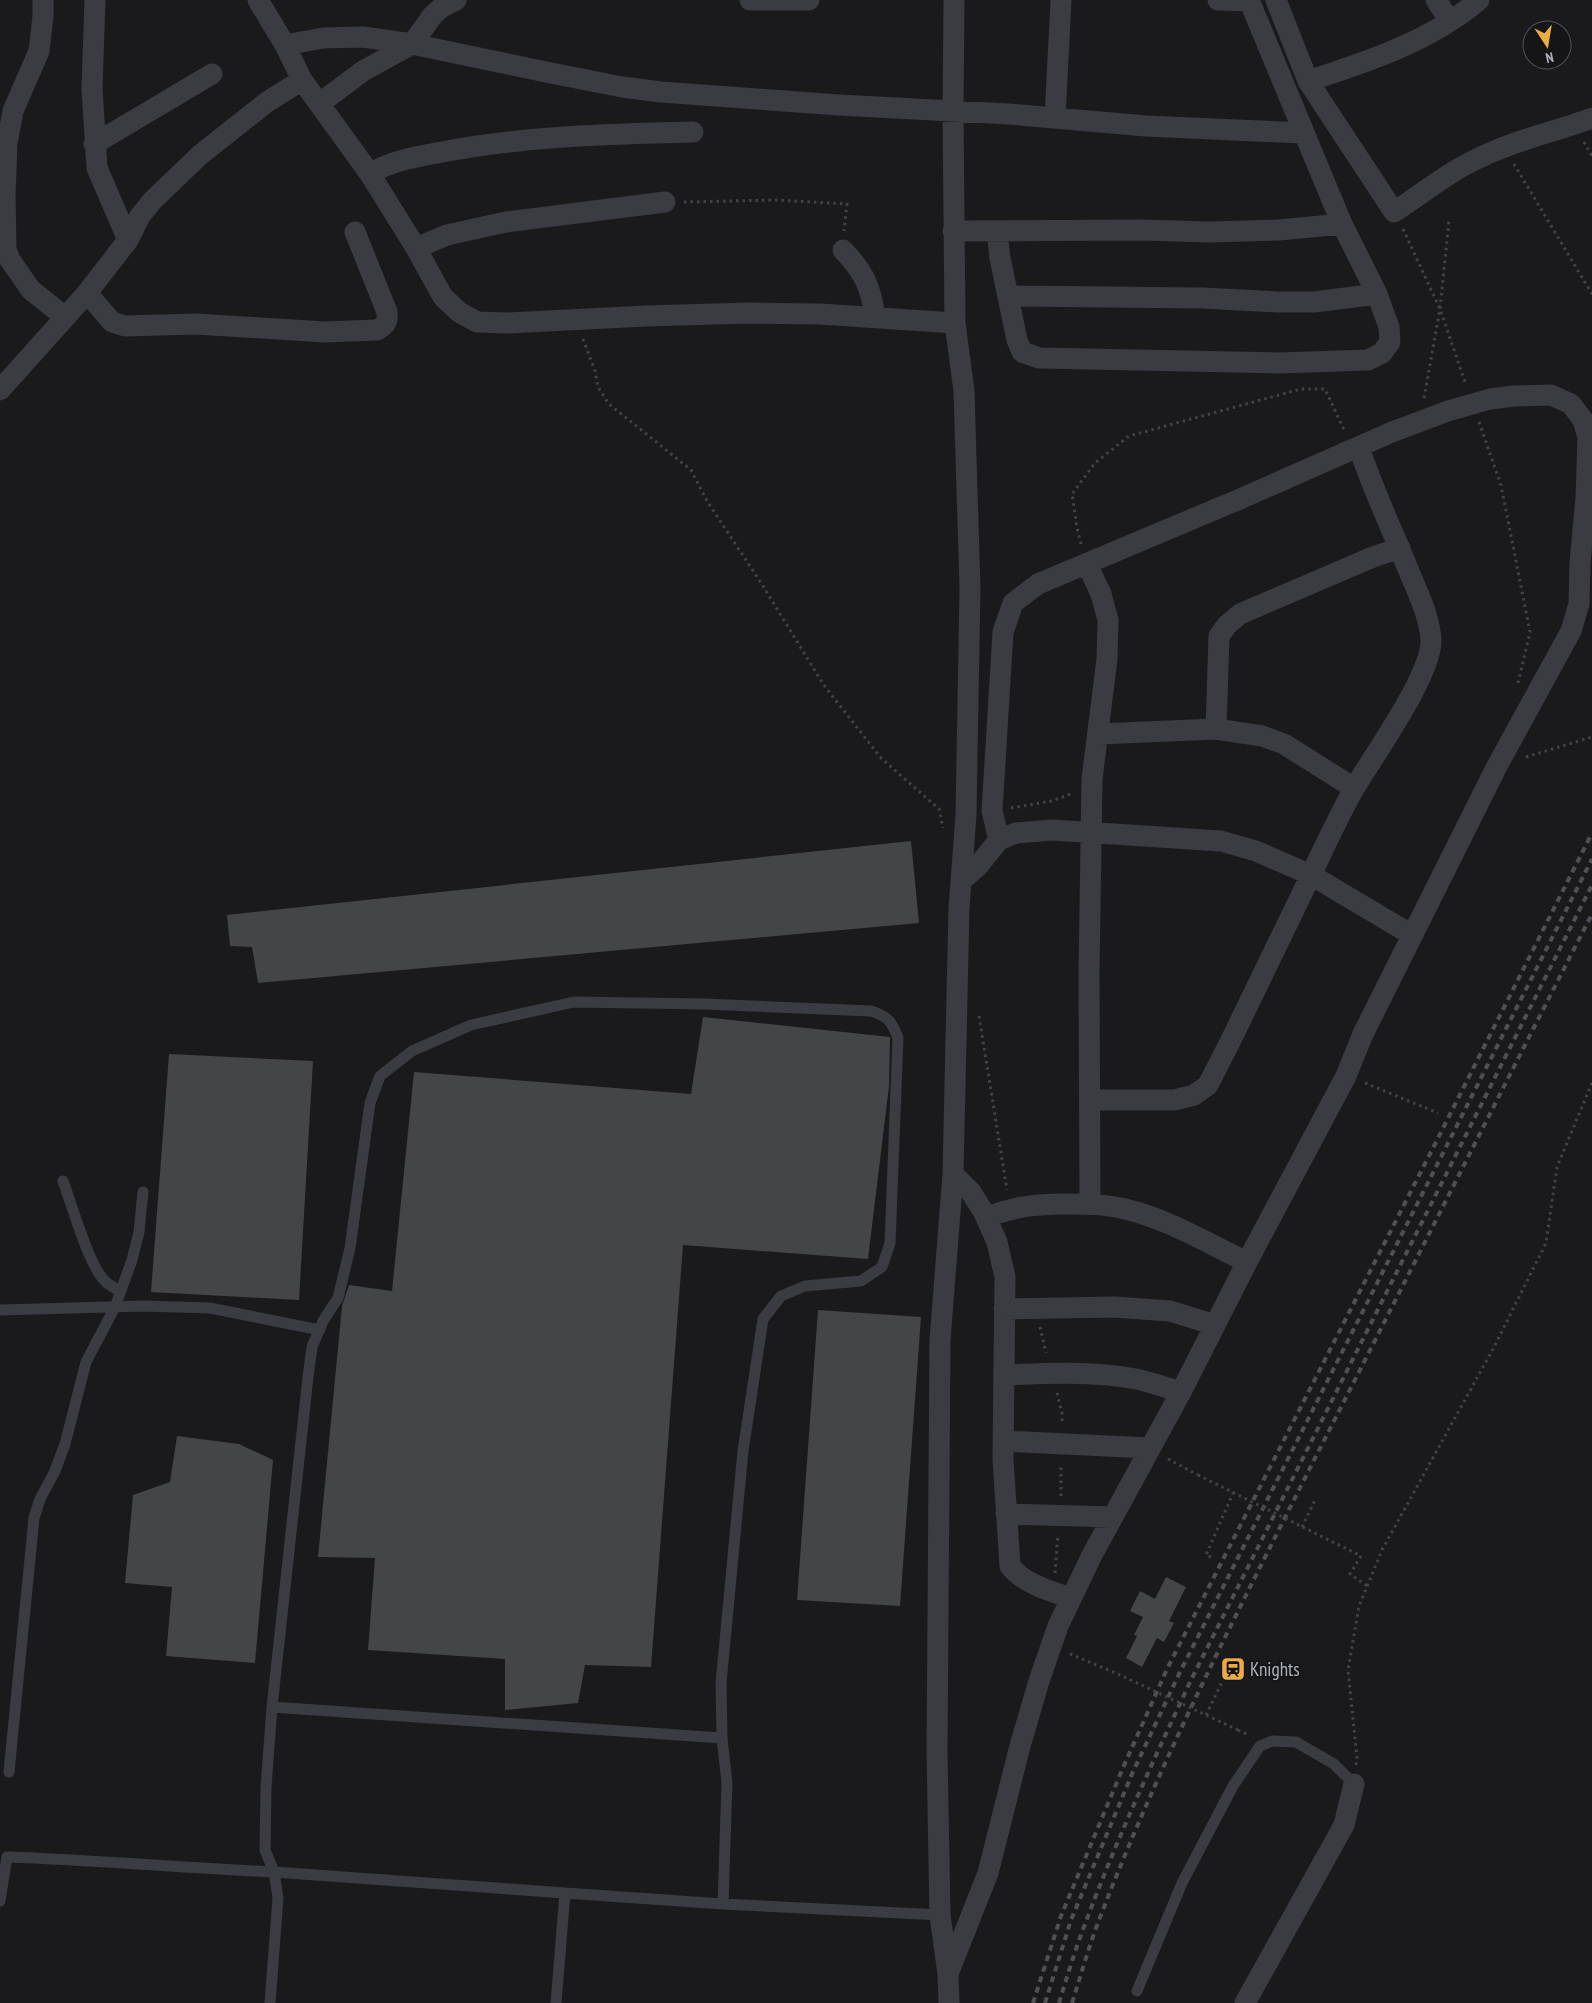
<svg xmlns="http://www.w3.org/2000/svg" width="1592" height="2003" font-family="'PT Sans Narrow',sans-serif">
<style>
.building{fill:#444549}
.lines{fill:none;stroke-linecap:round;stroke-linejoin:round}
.path{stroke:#414348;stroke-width:3;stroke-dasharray:2.5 4;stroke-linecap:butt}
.lane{stroke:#3b3c41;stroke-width:11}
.street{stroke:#3b3c41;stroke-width:21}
.rail{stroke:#4e5056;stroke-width:4;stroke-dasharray:6 5;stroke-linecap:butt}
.path-bridge{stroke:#414348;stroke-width:3;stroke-dasharray:2.5 4;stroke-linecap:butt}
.labels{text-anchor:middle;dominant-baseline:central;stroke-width:4;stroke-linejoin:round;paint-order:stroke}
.poi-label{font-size:19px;fill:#adb2bb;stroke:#151517;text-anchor:start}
</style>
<rect width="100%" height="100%" fill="#1a1a1c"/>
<path class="building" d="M911,841l8,82 -661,60 -6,-36 -22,-1 -3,-31z
M703,1017l187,20 -1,49 -21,173 -185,-14 -32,422 -66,-2 -7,38 -73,7v-51l-137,-9 7,-92 -57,-1 24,-251 7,-21 43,6 22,-219 277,22z
M169,1054l144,7 -14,239 -148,-8z
M818,1310l103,7 -21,289 -103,-6z
M177,1436l62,8 34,16 -18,203 -89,-7 6,-69 -47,-4 8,-88 37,-13z
M1166,1577l20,10 -17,34 5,2 -10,19 -7,-4 -15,29 -16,-9 11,-22 -3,-1 9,-18 -13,-6 10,-20 15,8z"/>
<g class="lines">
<path class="path" d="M1584,142l8,14
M1514,164l78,130
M684,202l92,-2 71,4 -3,27
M1403,229l37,80 26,76
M583,339l12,32 3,16 11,17 82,66 16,31 56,85 60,98 58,74 58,51 4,19
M1424,398l16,-89 9,-88
M1479,422l22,63 29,147 -12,51
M1081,544l-4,-16 -5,-34 23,-31 34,-27 172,-47h24l20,43
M1526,757l66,-20
M1011,808l41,-7 21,-8
M979,1016l28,174
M1365,1083l73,30
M1040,1327l6,26
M1057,1393l5,20v10
M1168,1459l30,16
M1061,1496v-32
M1302,1527l13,-27
M1361,1556l-11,18 17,12
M1211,1557l-5,-2 28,-64
M1055,1573l3,-39
M1070,1654l48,20
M1206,1715l17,-35
M1238,1730l11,5
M1356,1765l1,-7 -9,-88 11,-64 23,-56 111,-201 53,-106 11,-76 35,-84"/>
<path class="lane" d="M63,1181c9,24 25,82 41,99 4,5 11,8 16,11
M0,1310l143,-4 67,2 110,22
M272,1707l450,31
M9,1772l25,-254 6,-19 15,-28 10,-27 21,-82 29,-55 17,-47 7,-28 4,-40
M0,1901l7,-44c89,3 177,11 267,15l-9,-22 1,-63 6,-80 36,-330 4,-30 11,-26 15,-23 12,-50 20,-145 10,-27 32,-25 59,-26 103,-23 130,2 167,7c17,5 21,11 27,27l-8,205 -8,24 -21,14 -56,5 -24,10 -18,23 -20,132 -22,232 1,55 5,45 -4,121 -158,-11
M723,1904l217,11
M1137,1991l45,-108 51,-97 27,-40 12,-5 24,1 38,22 20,20
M270,2003l8,-105 -4,-26 291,21 -9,110"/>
<path class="street" d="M43,0v16l-4,35 -26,60 -6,32 -2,52 1,54 4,11 21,30 34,27
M95,0l-3,88 5,80 31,72
M258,0l27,45 17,35 68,94 46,74 27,49 16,15 18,10 29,1 140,-7 102,-3 72,1 135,9
M750,0h59
M1218,0l32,1
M1276,0l32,81 86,131c28,-18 54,-40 85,-54 36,-18 75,-26 113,-40
M1436,0l14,21
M285,45l38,-7 40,-1 49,7 134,28 76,15 39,5 178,13 170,9 137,12 157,7
M1308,81c59,-19 123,-40 171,-81
M319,104l44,-33 49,-27 21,-29 9,-8 14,-7
M1055,118l6,-118
M94,144l118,-70
M370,174c20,-13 49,-18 72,-22 84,-16 167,-18 251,-20
M953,231l188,-1 69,2 69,-2 63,-6
M997,232l3,26 17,82 5,12 17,6 240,5 89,-3 14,-7 8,-11 -1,-15 -12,-33 -35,-70 -93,-224
M416,248l31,-13 59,-13 159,-20
M843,250c21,22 28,37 32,67
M87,293l25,29 13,4 71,-2 129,8 52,-2c9,-5 11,-8 10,-18l-32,-80
M1009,296l193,2 77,4h35l63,-8
M0,390l87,-97 41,-53 12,-24 12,-15 48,-46 67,-53 35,-22
M1359,447c14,44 34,84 51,127 9,21 19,42 21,65 2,34 -57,116 -76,148 -16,28 -30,59 -44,88l101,60
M1087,564l14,30 7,26 -1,39 -15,120 -3,194 1,231
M1098,734l118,-5
M1354,788l-70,-44 -22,-8 -46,-7 3,-93 8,-11 13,-11 133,-57 27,-9
M961,881l16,-14 22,-27 17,-7 36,-3 169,11 35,10 55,24 -81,167 -22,43 -14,10 -19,5h-85
M953,1174l18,18 13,21 13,29 8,35 -2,182 7,107c14,18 40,25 61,32
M986,1217c27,-10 50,-13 78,-13 21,0 41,0 61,5 43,10 82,34 122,53
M1004,1309l110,-2 56,4 45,14
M1004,1375c44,-2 88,-4 132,4 15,3 30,9 45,13
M1003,1441l146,7
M1006,1514l107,3
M948,1974l40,-101 32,-127 19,-65 19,-55 34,-71 89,-163 66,-130 99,-186 17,-42 134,-268 74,-135 8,-27 1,-41 6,-65 2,-61 -5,-17 -12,-16 -20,-9 -37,1 -24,3 -42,12 -56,21 -152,67 -202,85 -25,19 -10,29 -11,179 7,29
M949,2003l-1,-29 -8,-59 -3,-164 3,-411 13,-166 6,-266 7,-93 4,-227 -6,-197 -9,-68 -2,-211 1,-112
M1245,2003l99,-178 10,-41"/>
<path class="rail" d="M1033,2003l28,-87 61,-146 45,-101 266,-521 159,-315
M1045,2003l26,-83 61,-146 47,-100 413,-815
M1059,2003c8,-26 16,-53 26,-79 31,-83 68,-163 106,-244l401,-795
M1072,2003c8,-25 15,-50 24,-75 60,-159 139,-311 215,-462 94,-184 187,-369 281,-552"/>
<path class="path-bridge" d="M1198,1475l163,81
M1118,1674l120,56"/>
</g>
<defs>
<symbol id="station-square" viewBox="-11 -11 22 22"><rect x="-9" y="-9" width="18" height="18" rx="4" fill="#ebad43" stroke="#151517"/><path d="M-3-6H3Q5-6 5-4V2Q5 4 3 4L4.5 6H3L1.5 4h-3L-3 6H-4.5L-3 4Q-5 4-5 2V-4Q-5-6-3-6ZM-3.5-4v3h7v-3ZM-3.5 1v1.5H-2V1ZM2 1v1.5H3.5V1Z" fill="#111"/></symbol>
</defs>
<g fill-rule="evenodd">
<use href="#station-square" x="1219" y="1655" width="28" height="28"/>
</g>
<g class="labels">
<g class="poi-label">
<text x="1250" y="1669">Knights</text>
</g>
</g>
<g transform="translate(1547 45) rotate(168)"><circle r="24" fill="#151517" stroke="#525459"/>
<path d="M0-4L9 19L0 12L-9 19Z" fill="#ebad43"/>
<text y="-8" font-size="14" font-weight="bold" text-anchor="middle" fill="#adb2bb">N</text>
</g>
</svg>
